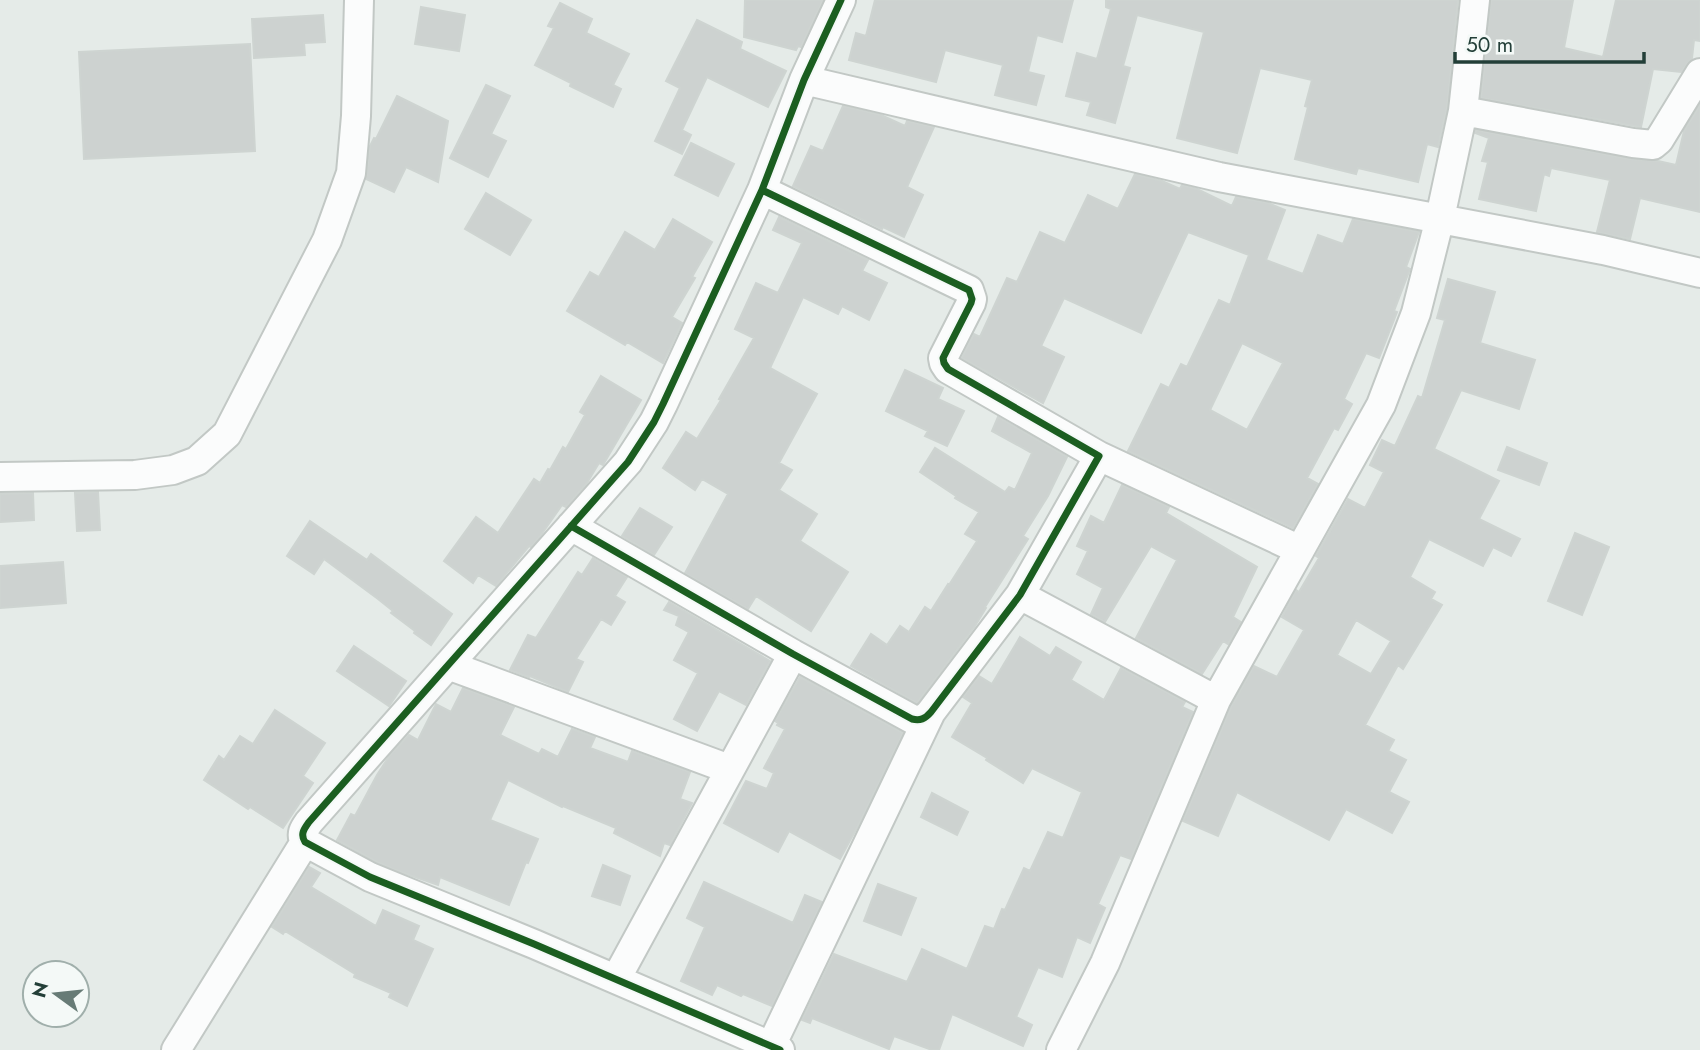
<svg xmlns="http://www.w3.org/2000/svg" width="1700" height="1050" font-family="Jost,sans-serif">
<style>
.building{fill:#cdd2d0;stroke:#ced4d1;stroke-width:2;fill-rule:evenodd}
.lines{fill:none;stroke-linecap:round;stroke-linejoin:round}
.minor-casing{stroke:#c2c8c5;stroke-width:32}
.minor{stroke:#fbfcfc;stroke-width:28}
.cycleway-casing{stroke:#f4f9f7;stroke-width:11}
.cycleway{stroke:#1b5e20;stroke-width:7}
</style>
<rect width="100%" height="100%" fill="#e5ebe8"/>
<path class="building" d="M745,0h78l-22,47 -3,-1 -2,4 -52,-13z
M875,0h198l-11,42 -25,-7 -9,37 16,4 -8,29 -41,-10 8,-30 -58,-15 -9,32 -87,-22 7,-27 10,3z
M1106,0h352l-11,108 -9,39 -11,-3 -9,38 -60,-14 -2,6 -61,-15 13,-52 -3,-1 7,-26 -52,-12 -23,85 -60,-15 27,-106 -67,-17 -14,51 7,2 -15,55 -28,-8 4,-13 -25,-6 11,-43 20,6 14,-50 -5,-2z
M1491,0h82l-9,48 39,9 13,-57h84v41l-6,-1 -2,18 -11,14 -28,-3 -12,58 -160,-29z
M560,3l32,16 -6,14 43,21 -16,31 8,4 -8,18 -43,-21 1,-3 -36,-18 19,-37 -6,-2z
M421,7l44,8 -6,36 -44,-7z
M323,15l2,27 -21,1 1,12 -51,3 -2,-39z
M697,20l45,22 -2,7 46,22 -18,36 -61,-30 -25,53 9,5 -9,19 -27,-13 25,-53 -14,-7z
M250,44l5,107 -171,8 -5,-107z
M486,85l24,11 -19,38 15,7 -18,36 -38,-19z
M397,96l51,25 -10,61 -32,-15 -12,25 -28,-13 4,-33 4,-8 2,1z
M1700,105v107l-60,-14 -10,41 -33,-7 13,-52 -59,-12 -2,8 -5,-2 -8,37 -57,-12 9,-37 -6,-1 7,-23 -14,-5 1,-3 154,29 28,2 18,4 8,-34z
M843,106l38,9 24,11 2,-5 27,6 -27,60 16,8 -19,42 -21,-10 -1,2 -89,-43 18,-40 12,5z
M691,143l43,21 -16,32 -43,-21z
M1135,174l27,7 18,8 2,-4 15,4 35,17 4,-9 32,6 17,7 -19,50 37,14 15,-39 25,9 10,-25 66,13 -13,35 4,2 -16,42 3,1 -18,46 -13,-5 -22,46 8,5 -14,26 -4,-2 -27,50 11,6 -25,44 -165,-77 33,-67 8,4 12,-24 6,3 32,-67 11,5 19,-50 -61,-23 -47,101 -77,-35 -23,48 23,11 -21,46 -81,-45 12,-24 6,3 27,-59 10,4 23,-50 25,11 23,-48 30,14zM1242,343l41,20 -36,67 -37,-20z
M486,193l45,27 -21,35 -45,-26z
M779,217l89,43 -6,11 25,12 -18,37 -27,-14 -4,8 -35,-17 -33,71 47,26 -38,69 13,7 -13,20 38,24 -17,27 48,31 -37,59 -55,-35 -8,13 -63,-36 43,-79 -26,-15 -7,11 -32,-22 23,-36 11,7 24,-39 -2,-1 35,-61 -19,-9 21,-46 22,10 24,-50 -29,-13z
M673,219l39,23 -20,35 3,1 -23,39 10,6 -19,40 -36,-21 -2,3 -58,-34 23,-39 9,5 26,-45 30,18z
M1448,279l47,13 -15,51 55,17 -16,49 -58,-19 -27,59 65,32 -20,38 41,20 -9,17 -18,-9 -10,19 -54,-27 -19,38 25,15 -4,7 11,6 -39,64 -5,-4 -33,60 29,15 -6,11 18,9 -17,32 20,10 -17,31 -46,-24 -17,31 -92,-48 -19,44 -35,-15 48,-114 23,-41 23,11 27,-47 -22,-13 14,-27 3,2 20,-34 -3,-2 32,-57 17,9 19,-36 -14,-7 12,-25 13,6 23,-50 4,2 23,-78 -8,-2zM1356,620l35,21 -20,33 -34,-19z
M905,370l38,18 -5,11 26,12 -17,35 -22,-10 3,-5 -42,-20z
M601,376l40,24 -38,65 -4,-2 -12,20 -21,24 -4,-2 -21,30 -10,12 -2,-1 -33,40 -18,-11 -5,8 -29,-22 32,-44 22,16 36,-54 6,4 8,-14 2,1 13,-23 3,2 19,-34 -5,-3z
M998,417l69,40 -19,39 -25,40 5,3 -43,68 1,1 -11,18 -58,77 -66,-37 20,-32 16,11 13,-19 9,6 16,-25 6,4 17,-27 1,1 28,-44 -12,-7 14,-22 -24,-14 1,-2 -36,-24 15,-24 70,44 4,-5 6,3 17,-37 -40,-22z
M1507,447l40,16 -8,22 -41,-15z
M1122,485l47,22 -3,6 91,54 -24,50 8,5 -13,22 -5,-3 -21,33 -66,-36 41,-78 -26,-14 -46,76 -14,-8 12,-26 -26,-14 11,-23 -11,-5 14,-30 13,7z
M98,492l2,38 -23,1 -2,-38z
M33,493l1,27 -34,2v-28z
M640,508l32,19 -18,28 -32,-19z
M310,521l57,39 4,-6 81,60 -21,31 -17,-12 1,-2 -24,-18 2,-2 -15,-12 -54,-40 -10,15 -27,-18z
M1575,533l34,14 -27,68 -34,-14z
M593,558l34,19 -12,19 10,6 -14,23 -10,-6 -25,40 7,3 -15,30 -38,-16 -1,1 -19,-7 18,-35 8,3 42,-66 4,3z
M63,562l3,41 -66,5v-42z
M669,602l101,59 -24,44 -27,-14 -22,40 -23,-12 24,-46 -24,-13 15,-28 -13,-7 3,-9 -15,-6z
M1020,637l30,19 6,-9 25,15 -10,18 33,20 17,-32 64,34 -3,5 11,5 -62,147 -11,-4 -22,49 7,4 -15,35 -13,-6 -15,40 -24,-10 -22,50 16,8 -9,21 -71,-32 -13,36h-7l-38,-14 -5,13 -77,-31 -2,5 -8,-3 32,-66 73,28 15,-33 45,20 18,-43 9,3 8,-20 3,1 19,-42 6,3 18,-39 15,6 19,-46 -50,-24 -9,15 -37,-23 1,-2 -35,-21 20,-34 -9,-6 16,-21 13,8z
M354,646l52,35 -17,25 -52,-35z
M800,677l103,56 -44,91 -19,35 -51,-28 -11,21 -54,-29 22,-42 21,8 7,-16 -10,-5 21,-39 -8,-4 1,-2 -3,-2z
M463,688l51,19 -14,28 39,19 3,-5 16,8 14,-28 23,8 -5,11 38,14 4,-11 58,21 -10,27 12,4 -22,42 -6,-2 -4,13 -46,-23 2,-5 -53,-22 -1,1 -54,-27 -18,40 48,19 -10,24 -2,-1 -17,43 -69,-28 -2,8 -40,-14 -21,-9 -40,-22 14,-26 4,2 22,-41 13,-20 19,-20 9,5 18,-36 15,8z
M275,710l50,33 -22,33 10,7 -30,45 -33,-21 -2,2 -44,-29 15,-24 5,4 16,-24 13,8z
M932,793l36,19 -11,23 -36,-18z
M603,865l27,11 -10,29 -28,-9z
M309,867l11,6 -9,14 65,39 7,-16 36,16 -6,14 20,9 -26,57 -18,-9 2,-4 -37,-16 1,-3 -70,-43 -2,3 -11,-7z
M704,882l89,41 12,-28 17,7 -50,104 -29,-12 -2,2 -24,-11 -5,10 -31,-14 24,-54 -18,-9z
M878,884l38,14 -15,37 -37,-14z"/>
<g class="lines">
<defs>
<path id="minor" d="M804,80l415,97 384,73 97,23
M1463,111l170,32 20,2 6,-5 41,-67
M1099,456l201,94
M0,477l135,-2 38,-5 24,-9 30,-27 100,-194 24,-67 5,-57 3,-116
M571,526l222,128 119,65c8,2 13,0 19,-7l89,-117 79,-139 -151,-87 -4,-6 -1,-5 28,-55 1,-4 -3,-9 -207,-100
M1020,595l196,105
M448,665l281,104
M616,979l177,-325
M771,1046l160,-334
M176,1050l129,-208
M780,1050l-246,-106 -164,-67 -65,-35c-5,-8 -1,-13 4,-20l319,-360 26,-40 9,-18 99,-214 42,-110 37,-80
M1061,1050l44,-87 111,-263 165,-295 35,-92 24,-95 23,-107 12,-111"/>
</defs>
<use href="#minor" class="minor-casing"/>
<use href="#minor" class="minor"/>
<defs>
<path id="cycleway" d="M571,526l222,128 119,65c8,2 13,0 19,-7l89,-117 79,-139 -151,-87 -4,-6 -1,-5 28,-55 1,-4 -3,-9 -207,-100
M780,1050l-246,-106 -164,-67 -65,-35c-5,-8 -1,-13 4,-20l319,-360 26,-40 9,-18 99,-214 42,-110 37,-80"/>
</defs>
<use href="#cycleway" class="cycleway-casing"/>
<use href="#cycleway" class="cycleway"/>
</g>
<g transform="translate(56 994) rotate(285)"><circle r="33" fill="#f4f9f7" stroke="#a0afab" stroke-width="2"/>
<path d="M0-5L12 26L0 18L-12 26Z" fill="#677b76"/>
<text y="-10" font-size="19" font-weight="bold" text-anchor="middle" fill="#233f38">N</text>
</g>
<path d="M1455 52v10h189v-10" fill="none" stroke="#233f38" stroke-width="3.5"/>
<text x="1466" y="52" font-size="21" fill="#233f38" stroke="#f4f9f7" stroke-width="5" paint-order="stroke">50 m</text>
</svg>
